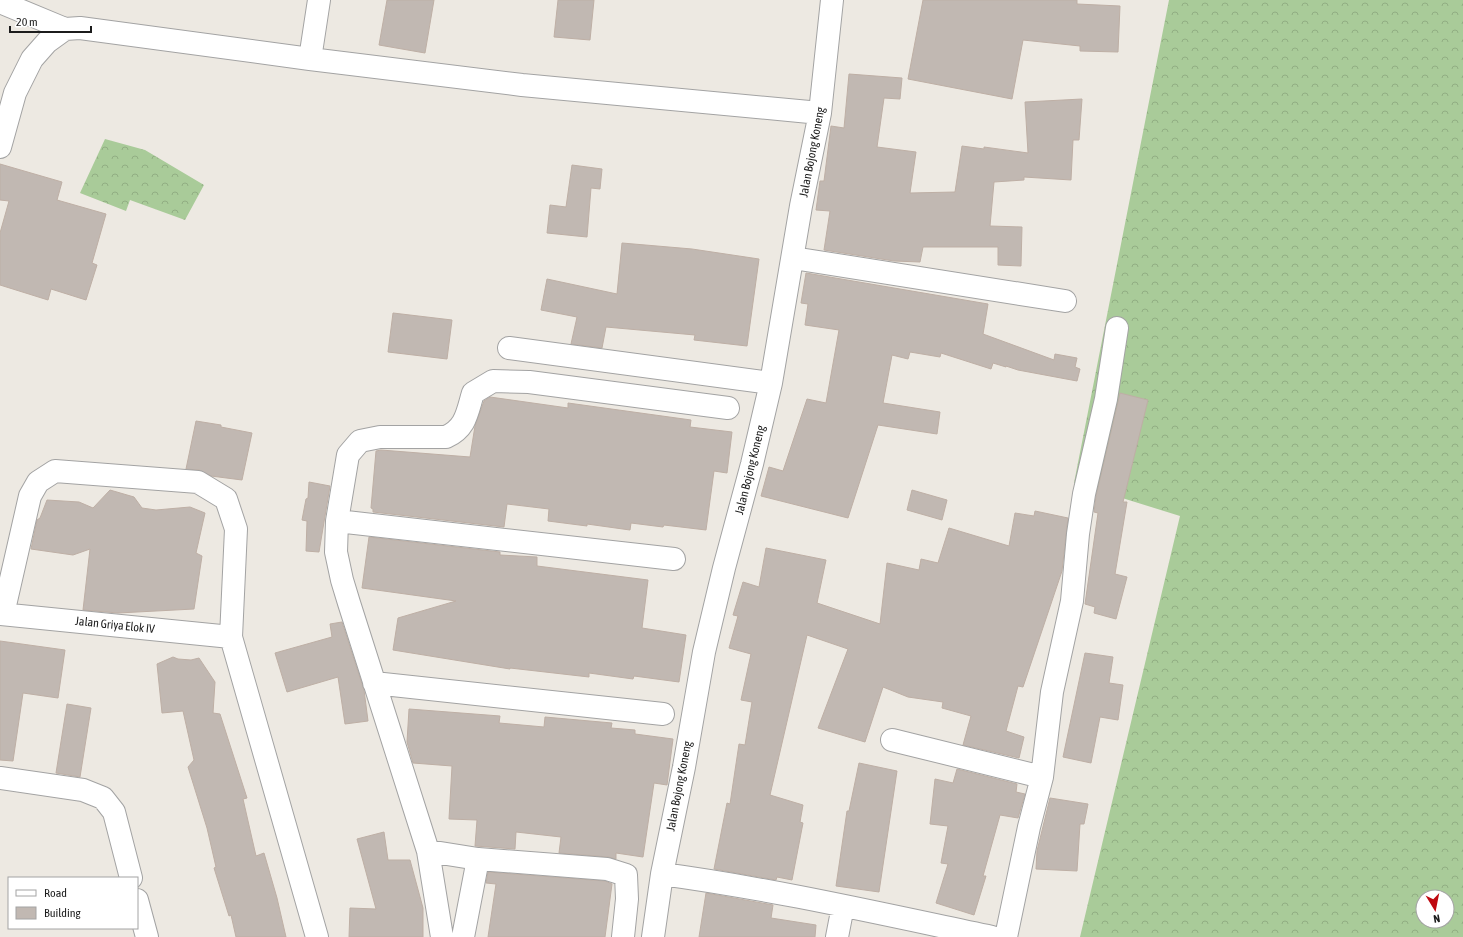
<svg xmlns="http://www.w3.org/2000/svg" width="1463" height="937" font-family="'Asap Condensed',sans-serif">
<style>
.forest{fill:url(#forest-crowns);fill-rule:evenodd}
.building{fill:#c1b8b2;stroke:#beafa5}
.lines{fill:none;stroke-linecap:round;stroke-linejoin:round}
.minor-casing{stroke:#a3a3a3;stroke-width:24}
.minor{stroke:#fff;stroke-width:22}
.labels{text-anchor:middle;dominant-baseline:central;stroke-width:4;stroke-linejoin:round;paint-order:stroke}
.street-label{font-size:12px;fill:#1c1c1c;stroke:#fff}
</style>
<defs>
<pattern id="forest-crowns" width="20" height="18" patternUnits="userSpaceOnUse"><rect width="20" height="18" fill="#a9cb99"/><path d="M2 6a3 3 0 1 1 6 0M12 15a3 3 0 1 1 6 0" fill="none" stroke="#91ae83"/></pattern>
</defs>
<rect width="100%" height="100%" fill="#ede9e2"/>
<path class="forest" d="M1169,0h294v937h-383l100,-421 -106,-33zM1423,897h24v24h-24z
M105,139l40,11 59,35 -19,35 -55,-20 -4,11 -46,-18z"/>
<path class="building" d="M387,0h47l-9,53 -46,-8z
M558,0h36l-4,40 -36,-3z
M923,0h154v4l43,2 -2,46 -38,-1v-5l-57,-6 -11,59 -104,-20z
M849,74l53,4 -2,21 -16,-1 -7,49 39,5 -6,41 45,-1 7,-46 22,3v-2l44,6 -3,-51 57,-3 -3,41h-6l-2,40 -47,-3v3l-30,2 -4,44 32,1 -1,39 -23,-1v-18h-75l-3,15 -26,-1 -70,-11 6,-39 -14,-1 4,-29h4l7,-55 13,2z
M0,164l62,18 -5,18 49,14 -14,49 5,2 -11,35 -35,-11 -3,11 -48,-15v-52l9,-32 -9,-1z
M572,165l30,4 -2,20 -9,-1 -4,49 -40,-4 3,-28 16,2z
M622,243l70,6 67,10 -12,87 -53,-6 1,-5 -89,-8 -4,21 -31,-4 6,-27 -36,-7 6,-31 70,15z
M806,273l182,31 -5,30 71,26 1,-6 22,4 -2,9 5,2 -3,12 -59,-11 -12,-4v1l-13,-4 -2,6 -50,-16 -1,4 -30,-5 -2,7 -16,-4 -9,48 57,9 -3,22 -59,-9 -30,93 -87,-22 8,-29 14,4 24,-72 19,4 13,-73 -34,-5 3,-21 -7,-1z
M393,313l59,7 -5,39 -59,-7z
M1120,393l28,7 -25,102h4l-12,72 12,3 -11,42 -22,-6 1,-6 -10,-3 13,-91 -4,-1 2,-16z
M490,397l78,11v-5l123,17 -1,7 42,5 -5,41 -13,-2 -8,59 -42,-5 -1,2 -32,-4 -1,7 -43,-6v2l-39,-5 1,-12 -42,-5 -3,23 -131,-15v-3l-2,-1 5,-57 5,-1 89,7 5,-31 9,-25z
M196,421l25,4v2l31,6 -10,47 -31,-4 -12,-6 -13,-1z
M309,482l21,4 -11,66 -13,-1 1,-30 -5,-1 4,-21 2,-1z
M110,490l24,7 8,11 14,2 34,-3 15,6 -9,40 6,3 -8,53 -76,4 -35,-3 7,-61 -17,6 -42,-6 6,-29 3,-2 7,-18 32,2 14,6z
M912,490l35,10 -5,20 -35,-10z
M1035,511l33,7 -6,53 -39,116 -5,-1 -12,45 18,6 -5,21 -56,-13 8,-29 -29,-8 1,-6 -35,-5 -25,-10 -18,55 -47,-14 30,-79 -41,-14 -37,160 33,10 -3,17 3,1 -11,57 -15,-3 -1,3 -62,-11 13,-66 3,1 9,-60 6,1 7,-43 -11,-2 10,-46 -22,-6 9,-32 -5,-1 10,-33 16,5 7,-39 60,12 -9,43 63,21 7,-61 32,7 2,-11 17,4 11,-35 60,18 6,-33 19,3z
M369,537l131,15v3l37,2v9l111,14 -6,48 44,7 -7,47 -45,-6 -1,3 -44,-6v4l-79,-9v1l-117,-19 5,-32 58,-17 -94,-13z
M342,622l22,68 4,31 -23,3 -7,-47 -51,15 -12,-39 57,-16 -2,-13z
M0,641l65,9 -7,48 -35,-5 -10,68 -13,-1z
M1085,653l28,4 -4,26 14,2 -5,35 -18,-3 -9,46 -28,-6z
M173,657l5,2 13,1 8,-2 16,24 -2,31 7,1 27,84 -4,1 13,57 8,-3 13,45 9,39h-50l-5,-22 -2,1 -15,-48 2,-1 -9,-39 -19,-61 6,-7 -11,-49 -21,2 -5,-49z
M67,704l24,4 -11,69 -24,-4z
M409,709l91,7 -1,7 45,4 1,-10 67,6 -1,5 24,2v4l38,5 -6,46 -13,-2 -11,74 -27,-4v6l-8,-2 -49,-4 2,-16 -45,-5 -1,17 -40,-3 2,-26 -28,-1 3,-53 -39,-3 -6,-21z
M859,763l38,8 -18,121 -43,-6 11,-75h2z
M957,769l60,15 -1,8 9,2 -7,24 -18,-3 -17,61h3l-12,39 -38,-12 12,-39 -7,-1 7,-37 -18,-2 5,-45 18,4z
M1050,798l38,6 -4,20h-4l-3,47 -41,-2 1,-18z
M384,832l4,28h22l13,48v29h-74l1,-29 26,1 -19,-70z
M488,872l117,9 7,3 -7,53h-117l8,-53 -10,-1z
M706,893l67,12 -2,13 45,7 -1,12h-116z"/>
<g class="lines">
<defs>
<path id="minor" d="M0,2l65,27
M310,59l9,-59
M0,147l15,-54 17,-34 15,-17 18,-13 15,-1 230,31 212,26 298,28
M793,258l272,43
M509,348l262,35
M337,521l337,38
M0,614l231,23
M3,614l27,-118 8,-14 17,-11 143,11 28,17 10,30 -5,108 86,300
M374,683l289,31
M892,740l150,37
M0,778l83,12 20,8 11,14 17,66
M428,851l50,8 129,10 19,6 1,24 -4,38
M662,874c111,15 220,40 330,63
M137,900l10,37
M442,937l-14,-86 -79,-248 -7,-23 -6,-28 1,-31 11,-66 12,-14 20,-4h66c20,-9 21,-24 27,-44l20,-12 36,1 199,26
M463,937l15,-78
M653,937l9,-63 22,-107 20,-115 20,-84 28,-104 19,-81 30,-177 19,-93 12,-113
M837,937l6,-31
M1006,937l23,-110 13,-50 10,-85 20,-91 6,-67 6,-40 22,-95 11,-71"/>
</defs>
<use href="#minor" class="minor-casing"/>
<use href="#minor" class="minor"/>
</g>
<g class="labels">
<g class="street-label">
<text transform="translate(812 152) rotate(-79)">Jalan Bojong Koneng</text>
<text transform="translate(750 470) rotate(-76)">Jalan Bojong Koneng</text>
<text transform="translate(115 625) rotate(6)">Jalan Griya Elok IV</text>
<text transform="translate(679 786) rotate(-79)">Jalan Bojong Koneng</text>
</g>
</g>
<rect x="8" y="877" width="130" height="52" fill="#ffffff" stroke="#a4a4a4"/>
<rect x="16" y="890" width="20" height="6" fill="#ffffff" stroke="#a4a4a4"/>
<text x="44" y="897" font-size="12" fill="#1c1c1c">Road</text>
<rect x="16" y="907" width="20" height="12" fill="#c1b8b2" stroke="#a4a4a4"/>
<text x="44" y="917" font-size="12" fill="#1c1c1c">Building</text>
<g transform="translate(1435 909) rotate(170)"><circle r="19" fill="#ffffff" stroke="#a4a4a4"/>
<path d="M0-3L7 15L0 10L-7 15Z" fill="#bf0910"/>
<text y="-6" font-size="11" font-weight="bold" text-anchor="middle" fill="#1c1c1c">N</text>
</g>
<path d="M10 26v6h81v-6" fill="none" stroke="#1c1c1c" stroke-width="2"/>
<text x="16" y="26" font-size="12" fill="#1c1c1c" stroke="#ffffff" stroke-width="3" paint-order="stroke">20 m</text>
</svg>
